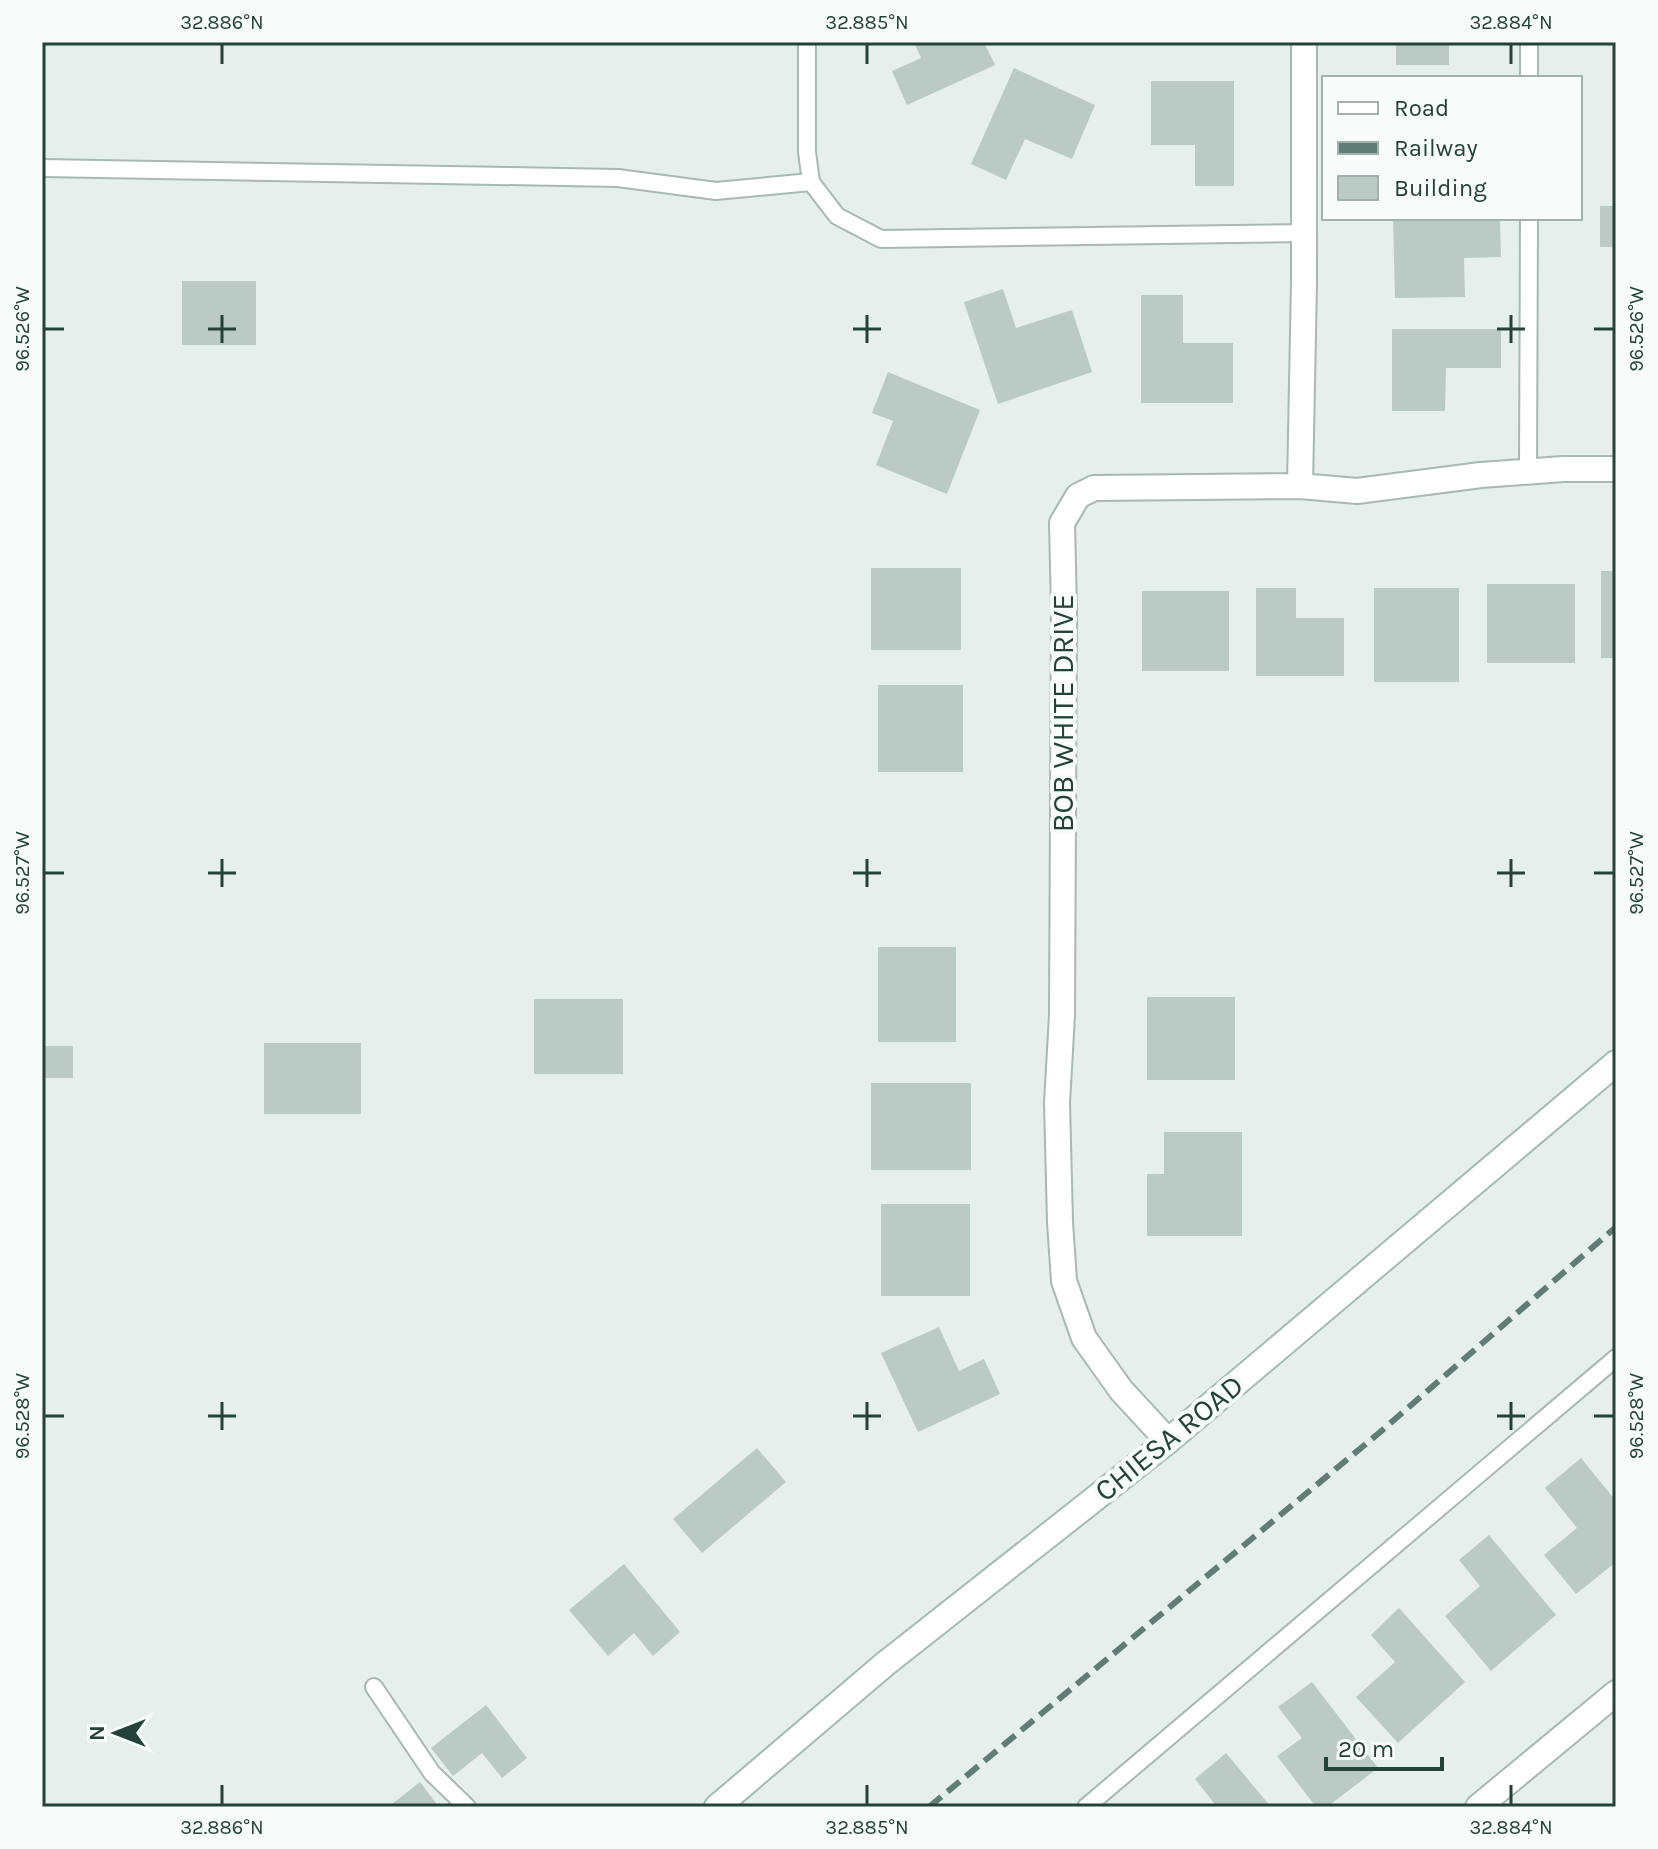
<svg xmlns="http://www.w3.org/2000/svg" width="1658" height="1849" font-family="Karla,sans-serif">
<style>
.building{fill:#bbcac4}
.lines{fill:none;stroke-linecap:round;stroke-linejoin:round}
.service-casing{stroke:#a8b8b2;stroke-width:20}
.minor-casing{stroke:#a8b8b2;stroke-width:28}
.secondary-casing{stroke:#a4bbb3;stroke-width:28}
.service{stroke:#fff;stroke-width:16}
.minor{stroke:#fff;stroke-width:24}
.secondary{stroke:#fff;stroke-width:24}
.rail{stroke:#5f7d75;stroke-width:6;stroke-dasharray:16 8;stroke-linecap:butt}
.ticks{fill:none;stroke:#24423a;stroke-width:3}
.labels{text-anchor:middle;dominant-baseline:central;stroke-width:8;stroke-linejoin:round;paint-order:stroke}
.street-label{font-size:30px;fill:#24423a;stroke:#f7fbf9}
.neatline{fill:none;stroke:#24423a;stroke-width:3}
.ticks-label{font-size:20px;text-anchor:middle;fill:#24423a}
</style>
<rect width="100%" height="100%" fill="#e6efeb"/>
<path class="building" d="M914,42h70l11,23 -88,40 -15,-34 29,-13z
M1396,42h53v23h-53z
M1014,68l81,37 -23,54 -47,-20 -19,41 -35,-16z
M1151,81h83v105h-39v-41h-44z
M1613,95h3v38h-3z
M1600,206h16v41h-16z
M1393,218h107l1,39 -37,1 1,39 -70,1z
M182,281h74v64h-74z
M1003,289l13,39 56,-18 20,62 -94,32 -34,-102z
M1141,295h42v48h50v60h-92z
M1392,329h109v39h-55l-1,43h-53z
M888,372l92,38 -33,84 -71,-29 17,-44 -21,-8z
M871,568h90v82h-90z
M1601,571h15v87h-15z
M1487,584h88v79h-88z
M1256,588h40v30h48v58h-88z
M1374,588h85v94h-85z
M1142,591h87v80h-87z
M878,685h85v87h-85z
M878,947h78v95h-78z
M1147,997h88v83h-88z
M534,999h89v75h-89z
M264,1043h97v71h-97z
M42,1046h31v32h-31z
M871,1083h100v87h-100z
M1164,1132h78v104h-95v-62h17z
M881,1204h89v92h-89z
M939,1327l20,44 25,-12 16,35 -82,38 -37,-79z
M757,1448l29,34 -84,71 -29,-34z
M1581,1458l35,43v61l-40,32 -32,-39 33,-27 -32,-40z
M1489,1535l67,80 -65,56 -46,-55 35,-30 -21,-26z
M624,1564l56,68 -27,24 -19,-23 -26,23 -39,-46z
M1399,1608l66,74 -67,61 -42,-46 39,-35 -24,-27z
M1312,1682l66,86 -51,39h-11l-39,-51 25,-18 -24,-31z
M486,1705l41,53 -25,20 -20,-25 -29,23 -22,-28z
M1226,1753l45,54h-54l-22,-28z
M420,1782l19,25h-51z"/>
<g class="lines">
<defs>
<path id="service" d="M807,42v110l4,30 26,34 44,23 423,-6
M1529,78v-36
M42,168l576,10 98,13 95,-9
M1528,471l1,-253
M374,1687l58,86 35,34
M1086,1807l530,-449"/>
<path id="minor" d="M1300,486l4,-204v-240
M1168,1441l-47,-51 -37,-52 -20,-57 -4,-59 -3,-119 5,-88 2,-406 -2,-86 16,-27 16,-8 206,-2 57,5 124,-16 82,-6h53
M1478,1807l138,-114"/>
<path id="secondary" d="M717,1807l168,-143 283,-223 448,-378"/>
</defs>
<use href="#service" class="service-casing"/>
<use href="#minor" class="minor-casing"/>
<use href="#secondary" class="secondary-casing"/>
<use href="#service" class="service"/>
<use href="#minor" class="minor"/>
<use href="#secondary" class="secondary"/>
<path class="rail" d="M929,1807l450,-374 237,-206"/>
</g>
<path class="ticks" d="M222,44v20M867,44v20M1511,44v20M222,315v28M867,315v28M1511,315v28M44,329h20M208,329h28M853,329h28M1497,329h28M1594,329h20M222,859v28M867,859v28M1511,859v28M44,873h20M208,873h28M853,873h28M1497,873h28M1594,873h20M222,1402v28M867,1402v28M1511,1402v28M44,1416h20M208,1416h28M853,1416h28M1497,1416h28M1594,1416h20M222,1785v20M867,1785v20M1511,1785v20"/>
<g class="labels">
<g class="street-label">
<text transform="translate(1063 713) rotate(-90)">BOB WHITE DRIVE</text>
<text transform="translate(1169 1438) rotate(-39)">CHIESA ROAD</text>
</g>
</g>
<rect width="1658" height="1849" fill="none" stroke="#f7fbf9" stroke-width="88"/>
<rect x="1322" y="76" width="260" height="144" fill="#f7fbf9" stroke="#a3b1ad" stroke-width="2"/>
<rect x="1338" y="102" width="40" height="12" fill="#ffffff" stroke="#a3b1ad" stroke-width="2"/>
<text x="1394" y="116" font-size="24" fill="#24423a">Road</text>
<rect x="1338" y="142" width="40" height="12" fill="#5f7d75" stroke="#a3b1ad" stroke-width="2"/>
<text x="1394" y="156" font-size="24" fill="#24423a">Railway</text>
<rect x="1338" y="176" width="40" height="24" fill="#bbcac4" stroke="#a3b1ad" stroke-width="2"/>
<text x="1394" y="196" font-size="24" fill="#24423a">Building</text>
<g transform="translate(116 1733) rotate(270)" stroke="#f7fbf9" stroke-width="6" paint-order="stroke">
<path d="M0-6L14 30L0 20L-14 30Z" fill="#24423a"/>
<text y="-12" font-size="22" font-weight="bold" text-anchor="middle" fill="#24423a">N</text>
</g>
<path d="M1326 1757v12h116v-12" fill="none" stroke="#24423a" stroke-width="4"/>
<text x="1338" y="1757" font-size="24" fill="#24423a" stroke="#f7fbf9" stroke-width="6" paint-order="stroke">20 m</text>
<rect x="44" y="44" width="1570" height="1761" class="neatline"/>
<g class="ticks-label">
<text x="222" y="29">32.886°N</text>
<text x="867" y="29">32.885°N</text>
<text x="1511" y="29">32.884°N</text>
<text transform="translate(1636 329) rotate(-90)" y="7">96.526°W</text>
<text transform="translate(22 329) rotate(-90)" y="7">96.526°W</text>
<text transform="translate(1636 873) rotate(-90)" y="7">96.527°W</text>
<text transform="translate(22 873) rotate(-90)" y="7">96.527°W</text>
<text transform="translate(1636 1416) rotate(-90)" y="7">96.528°W</text>
<text transform="translate(22 1416) rotate(-90)" y="7">96.528°W</text>
<text x="222" y="1834">32.886°N</text>
<text x="867" y="1834">32.885°N</text>
<text x="1511" y="1834">32.884°N</text>
</g>
</svg>
